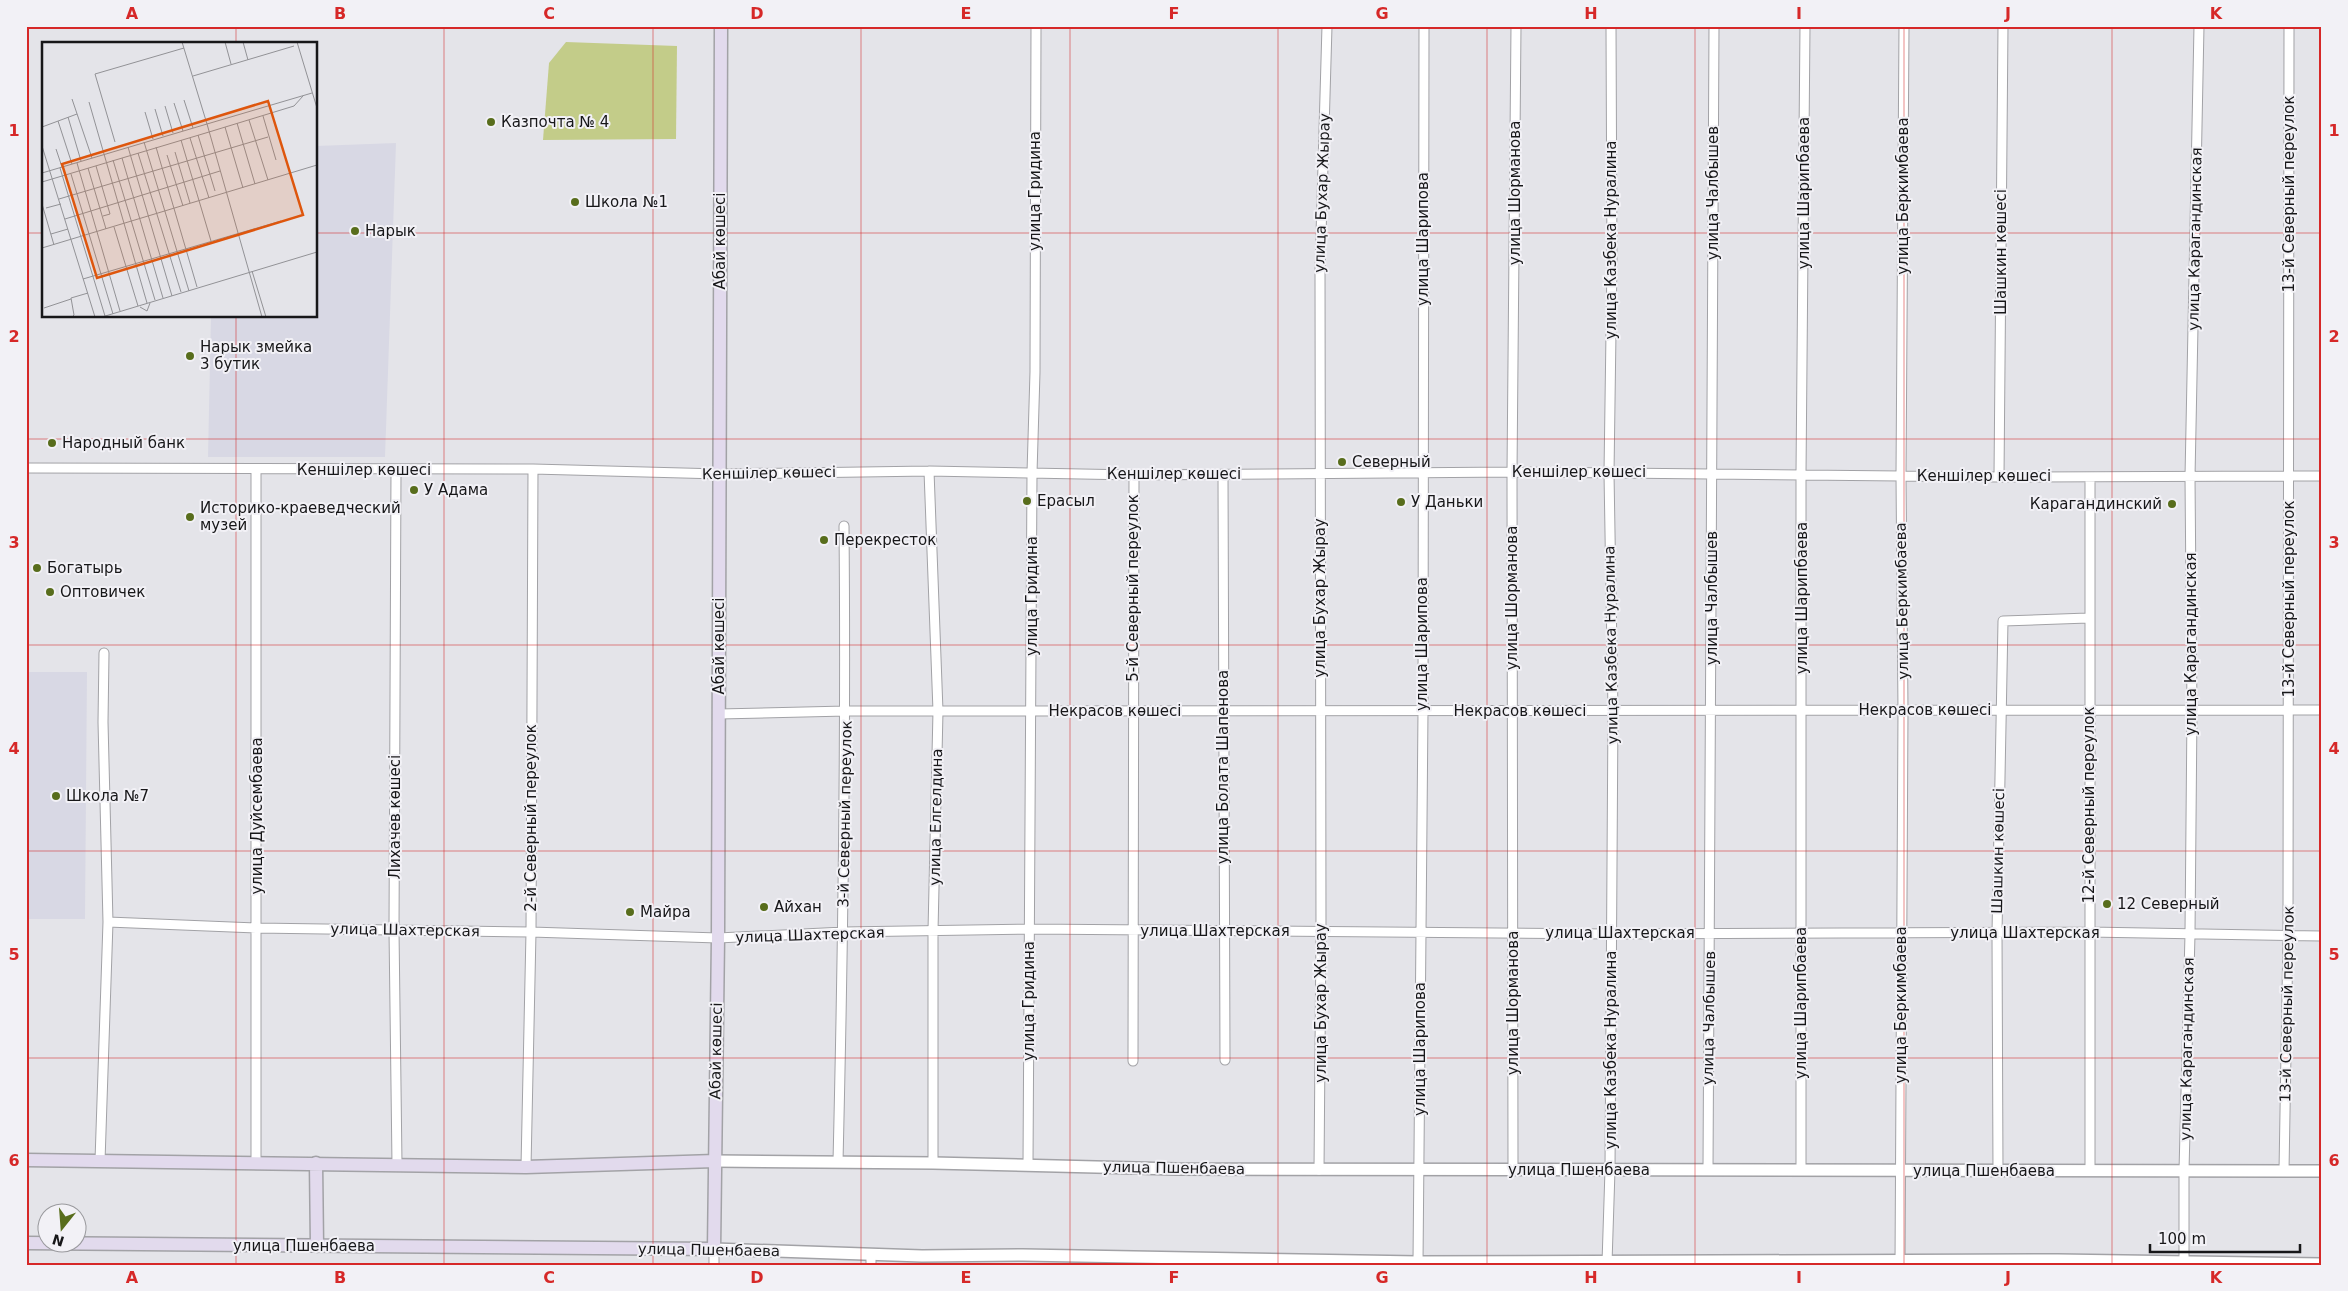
<svg xmlns="http://www.w3.org/2000/svg" width="2348" height="1291" font-family="'DejaVu Sans',sans-serif">
<style>
.built{fill:#d8d8e4}
.green{fill:#c3cc89}
.lines{fill:none;stroke-linecap:round;stroke-linejoin:round}
.minor-casing{stroke:#a2a2a6;stroke-width:11}
.tertiary-casing{stroke:#a2a2a6;stroke-width:14}
.secondary-casing{stroke:#a2a2a6;stroke-width:15}
.minor{stroke:#fff;stroke-width:9}
.tertiary{stroke:#fff;stroke-width:11}
.secondary{stroke:#e2daed;stroke-width:12}
.grid{fill:none;stroke:#d62828;stroke-width:1;stroke-opacity:0.55}
.poi-dot{fill:#586d1c;stroke:#f2f1f6;stroke-width:2}
.labels{text-anchor:middle;dominant-baseline:central;stroke-width:4;stroke-linejoin:round;paint-order:stroke}
.poi-label{font-size:15px;fill:#171719;stroke:#f2f1f6;text-anchor:start}
.street-label{font-size:15px;fill:#171719;stroke:#f2f1f6}
.inset-road{fill:none;stroke:#929296;stroke-width:1}
.view{fill:#de560d;fill-opacity:0.15;stroke:#de560d;stroke-width:2.5}
.inset-edge{fill:none;stroke:#171719;stroke-width:2.5}
.neatline{fill:none;stroke:#d62828;stroke-width:2}
.grid-label{font-size:16px;text-anchor:middle;font-weight:bold;fill:#d62828}
</style>
<rect width="100%" height="100%" fill="#e4e4e9"/>
<path class="built" d="M396,143l-11,314h-177l3,-141h105v-170z
M26,672h61l-2,247h-59z"/>
<path class="green" d="M566,42l111,4 -1,93 -133,1 6,-77z"/>
<g class="lines">
<defs>
<path id="minor" d="M26,468l507,1 187,5 209,-3 205,4 378,-3 487,5 323,-1
M256,470v692
M396,470l-2,460 3,234
M929,471l9,240 -5,220v232
M1223,474l2,586
M1999,477l4,-451
M2090,477v694
M719,714l127,-3 1476,-1
M108,922l149,6 274,4 187,6 126,-6 186,-3 582,5 477,-2 233,4
M1133,1061l1,-586
M100,1161l8,-239 -5,-200 1,-69
M838,1162c5,-212 8,-424 6,-636
M1028,1165l4,-692 3,-101 1,-346
M526,1167l5,-235 2,-463
M1319,1170l2,-238 -1,-662 7,-244
M1513,1170l-1,-698 4,-446
M1708,1170l6,-1144
M1801,1170v-696l4,-448
M1998,1171l-1,-238 6,-312 85,-3
M2284,1171l4,-235 1,-910
M1418,1262l5,-551 1,-685
M2184,1262v-91l6,-237 2,-224 -2,-233 9,-451
M1607,1263l3,-93 3,-459 -4,-238 3,-212 -1,-235
M714,1265v-16
M871,1265v-11
M1900,1265l3,-555 -2,-234 3,-450"/>
<path id="tertiary" d="M715,1161l218,2 243,6 1146,2
M714,1249l208,7 101,-1 395,7 640,-2 264,4"/>
<path id="secondary" d="M26,1160l500,7 189,-6
M316,1163l1,83
M26,1243l688,6 4,-311 3,-912"/>
</defs>
<use href="#minor" class="minor-casing"/>
<use href="#tertiary" class="tertiary-casing"/>
<use href="#secondary" class="secondary-casing"/>
<use href="#minor" class="minor"/>
<use href="#tertiary" class="tertiary"/>
<use href="#secondary" class="secondary"/>
</g>
<path class="grid" d="M236,26v18M444,26v1239M653,26v1239M861,26v1239M1070,26v1239M1278,26v1239M1487,26v1239M1695,26v1239M1904,26v1239M2112,26v1239M26,233h18M316,233h2006M236,316v949M26,439h2296M26,645h2296M26,851h2296M26,1058h2296"/>
<g class="poi-dot">
<circle cx="491" cy="122" r="5"/>
<circle cx="575" cy="202" r="5"/>
<circle cx="355" cy="231" r="5"/>
<circle cx="190" cy="356" r="5"/>
<circle cx="52" cy="443" r="5"/>
<circle cx="1342" cy="462" r="5"/>
<circle cx="414" cy="490" r="5"/>
<circle cx="1027" cy="501" r="5"/>
<circle cx="1401" cy="502" r="5"/>
<circle cx="2172" cy="504" r="5"/>
<circle cx="190" cy="517" r="5"/>
<circle cx="824" cy="540" r="5"/>
<circle cx="37" cy="568" r="5"/>
<circle cx="50" cy="592" r="5"/>
<circle cx="56" cy="796" r="5"/>
<circle cx="2107" cy="904" r="5"/>
<circle cx="764" cy="907" r="5"/>
<circle cx="630" cy="912" r="5"/>
</g>
<g class="labels">
<g class="poi-label">
<text x="501" y="122">Казпочта № 4</text>
<text x="585" y="202">Школа №1</text>
<text x="365" y="231">Нарык</text>
<text x="200" y="347">Нарык змейка<tspan x="200" dy="17">3 бутик</tspan></text>
<text x="62" y="443">Народный банк</text>
<text x="1352" y="462">Северный</text>
<text x="424" y="490">У Адама</text>
<text x="1037" y="501">Ерасыл</text>
<text x="1411" y="502">У Даньки</text>
<text x="2162" y="504" text-anchor="end">Карагандинский</text>
<text x="200" y="508">Историко-краеведческий<tspan x="200" dy="17">музей</tspan></text>
<text x="834" y="540">Перекресток</text>
<text x="47" y="568">Богатырь</text>
<text x="60" y="592">Оптовичек</text>
<text x="66" y="796">Школа №7</text>
<text x="2117" y="904">12 Северный</text>
<text x="774" y="907">Айхан</text>
<text x="640" y="912">Майра</text>
</g>
<g class="street-label">
<text transform="translate(1035 191) rotate(-90)">улица Гридина</text>
<text transform="translate(1322 193) rotate(-88)">улица Бухар Жырау</text>
<text transform="translate(1515 193) rotate(-90)">улица Шорманова</text>
<text transform="translate(1713 193) rotate(-90)">улица Чалбышев</text>
<text transform="translate(1804 193) rotate(-90)">улица Шарипбаева</text>
<text transform="translate(2289 194) rotate(-90)">13-й Северный переулок</text>
<text transform="translate(1903 196) rotate(-90)">улица Беркимбаева</text>
<text transform="translate(1423 239) rotate(-90)">улица Шарипова</text>
<text transform="translate(2195 239) rotate(-89)">улица Карагандинская</text>
<text transform="translate(1611 240) rotate(-90)">улица Казбека Нуралина</text>
<text transform="translate(720 241) rotate(-90)">Абай көшесі</text>
<text transform="translate(2001 252) rotate(-90)">Шашкин көшесі</text>
<text x="364" y="470">Кеншілер көшесі</text>
<text x="1579" y="472">Кеншілер көшесі</text>
<text transform="translate(769 473) rotate(-1)">Кеншілер көшесі</text>
<text x="1174" y="474">Кеншілер көшесі</text>
<text x="1984" y="476">Кеншілер көшесі</text>
<text transform="translate(1133 588) rotate(-90)">5-й Северный переулок</text>
<text transform="translate(1032 596) rotate(-90)">улица Гридина</text>
<text transform="translate(1320 598) rotate(-90)">улица Бухар Жырау</text>
<text transform="translate(1512 598) rotate(-90)">улица Шорманова</text>
<text transform="translate(1712 598) rotate(-90)">улица Чалбышев</text>
<text transform="translate(1802 598) rotate(-90)">улица Шарипбаева</text>
<text transform="translate(2289 599) rotate(-90)">13-й Северный переулок</text>
<text transform="translate(1902 601) rotate(-91)">улица Беркимбаева</text>
<text transform="translate(1422 644) rotate(-90)">улица Шарипова</text>
<text transform="translate(2191 644) rotate(-90)">улица Карагандинская</text>
<text transform="translate(1611 645) rotate(-91)">улица Казбека Нуралина</text>
<text transform="translate(719 646) rotate(-90)">Абай көшесі</text>
<text x="1925" y="710">Некрасов көшесі</text>
<text x="1115" y="711">Некрасов көшесі</text>
<text x="1520" y="711">Некрасов көшесі</text>
<text transform="translate(1223 767) rotate(-90)">улица Болата Шапенова</text>
<text transform="translate(2089 805) rotate(-90)">12-й Северный переулок</text>
<text transform="translate(845 814) rotate(-89)">3-й Северный переулок</text>
<text transform="translate(257 816) rotate(-90)">улица Дуйсембаева</text>
<text transform="translate(395 817) rotate(-90)">Лихачев көшесі</text>
<text transform="translate(936 817) rotate(-89)">улица Елгелдина</text>
<text transform="translate(531 818) rotate(-90)">2-й Северный переулок</text>
<text transform="translate(1998 851) rotate(-89)">Шашкин көшесі</text>
<text transform="translate(405 930) rotate(1)">улица Шахтерская</text>
<text x="1215" y="931">улица Шахтерская</text>
<text x="1620" y="933">улица Шахтерская</text>
<text x="2025" y="933">улица Шахтерская</text>
<text transform="translate(810 935) rotate(-2)">улица Шахтерская</text>
<text transform="translate(1029 1001) rotate(-90)">улица Гридина</text>
<text transform="translate(1321 1003) rotate(-90)">улица Бухар Жырау</text>
<text transform="translate(1513 1003) rotate(-90)">улица Шорманова</text>
<text transform="translate(1801 1003) rotate(-90)">улица Шарипбаева</text>
<text transform="translate(2287 1004) rotate(-89)">13-й Северный переулок</text>
<text transform="translate(1901 1005) rotate(-90)">улица Беркимбаева</text>
<text transform="translate(1709 1018) rotate(-89)">улица Чалбышев</text>
<text transform="translate(1420 1049) rotate(-90)">улица Шарипова</text>
<text transform="translate(2187 1049) rotate(-89)">улица Карагандинская</text>
<text transform="translate(1611 1050) rotate(-90)">улица Казбека Нуралина</text>
<text transform="translate(716 1051) rotate(-89)">Абай көшесі</text>
<text transform="translate(1174 1168) rotate(1)">улица Пшенбаева</text>
<text x="1579" y="1170">улица Пшенбаева</text>
<text x="1984" y="1171">улица Пшенбаева</text>
<text x="304" y="1246">улица Пшенбаева</text>
<text transform="translate(709 1250) rotate(1)">улица Пшенбаева</text>
</g>
</g>
<g transform="translate(42 42)">
<rect width="275" height="275" fill="#e4e4e9"/>
<path class="inset-road" d="M183,0l6,22M201,0l5,18M255,0l20,66M151,34l101,-30M30,57l20,59M142,58l9,28M47,60l58,201M132,61l9,28M123,64l8,27M113,67l8,27M103,70l8,27M221,74l13,44M26,75l13,44M207,78l19,60M16,79l14,43M195,81l18,61M0,85l35,-13M183,85l18,61M167,90l85,-26 9,-10M156,93l17,56M148,96l19,60M139,98l30,101M73,100l-20,-68 89,-26M102,100l45,149M0,104l53,171M86,105l44,149M114,105l41,140M14,107l6,18M133,110l15,51M96,111l43,139M125,113l16,51M80,116l41,140M71,118l42,140M35,121l43,148M54,124l14,48 -7,2M18,126l45,148M46,126l18,61M0,131l165,-49 -25,-82M29,132l42,140M0,140l167,-50M17,157l209,-62M0,162l12,41M4,166l15,-4M23,177l155,-48M72,185l24,79M9,192l17,-5M0,206l275,-83M210,229l14,46M41,237l198,-58M98,265l7,4 3,-8M2,266l27,-9M30,275l2,-2 -3,-17 17,-5M60,275l215,-65M220,275l-55,-193 105,-31"/>
<path class="view" d="M226,59l35,114 -206,63 -35,-114z"/>
<rect width="275" height="275" class="inset-edge"/>
</g>
<rect width="2348" height="1291" fill="none" stroke="#f2f1f6" stroke-width="55"/>
<g transform="translate(62 1228) rotate(197)"><circle r="24" fill="#f2f1f6" stroke="#9a9a9e"/>
<path d="M0-4L9 19L0 12L-9 19Z" fill="#586d1c"/>
<text y="-8" font-size="14" font-weight="bold" text-anchor="middle" fill="#171719">N</text>
</g>
<path d="M2150 1244v8h150v-8" fill="none" stroke="#171719" stroke-width="2.5"/>
<text x="2158" y="1244" font-size="15" fill="#171719" stroke="#f2f1f6" stroke-width="4" paint-order="stroke">100 m</text>
<rect x="28" y="28" width="2292" height="1236" class="neatline"/>
<g class="grid-label">
<text x="132" y="19">A</text>
<text x="340" y="19">B</text>
<text x="549" y="19">C</text>
<text x="757" y="19">D</text>
<text x="966" y="19">E</text>
<text x="1174" y="19">F</text>
<text x="1382" y="19">G</text>
<text x="1591" y="19">H</text>
<text x="1799" y="19">I</text>
<text x="2008" y="19">J</text>
<text x="2216" y="19">K</text>
<text x="14" y="136">1</text>
<text x="2334" y="136">1</text>
<text x="14" y="342">2</text>
<text x="2334" y="342">2</text>
<text x="14" y="548">3</text>
<text x="2334" y="548">3</text>
<text x="14" y="754">4</text>
<text x="2334" y="754">4</text>
<text x="14" y="960">5</text>
<text x="2334" y="960">5</text>
<text x="14" y="1166">6</text>
<text x="2334" y="1166">6</text>
<text x="132" y="1283">A</text>
<text x="340" y="1283">B</text>
<text x="549" y="1283">C</text>
<text x="757" y="1283">D</text>
<text x="966" y="1283">E</text>
<text x="1174" y="1283">F</text>
<text x="1382" y="1283">G</text>
<text x="1591" y="1283">H</text>
<text x="1799" y="1283">I</text>
<text x="2008" y="1283">J</text>
<text x="2216" y="1283">K</text>
</g>
</svg>
